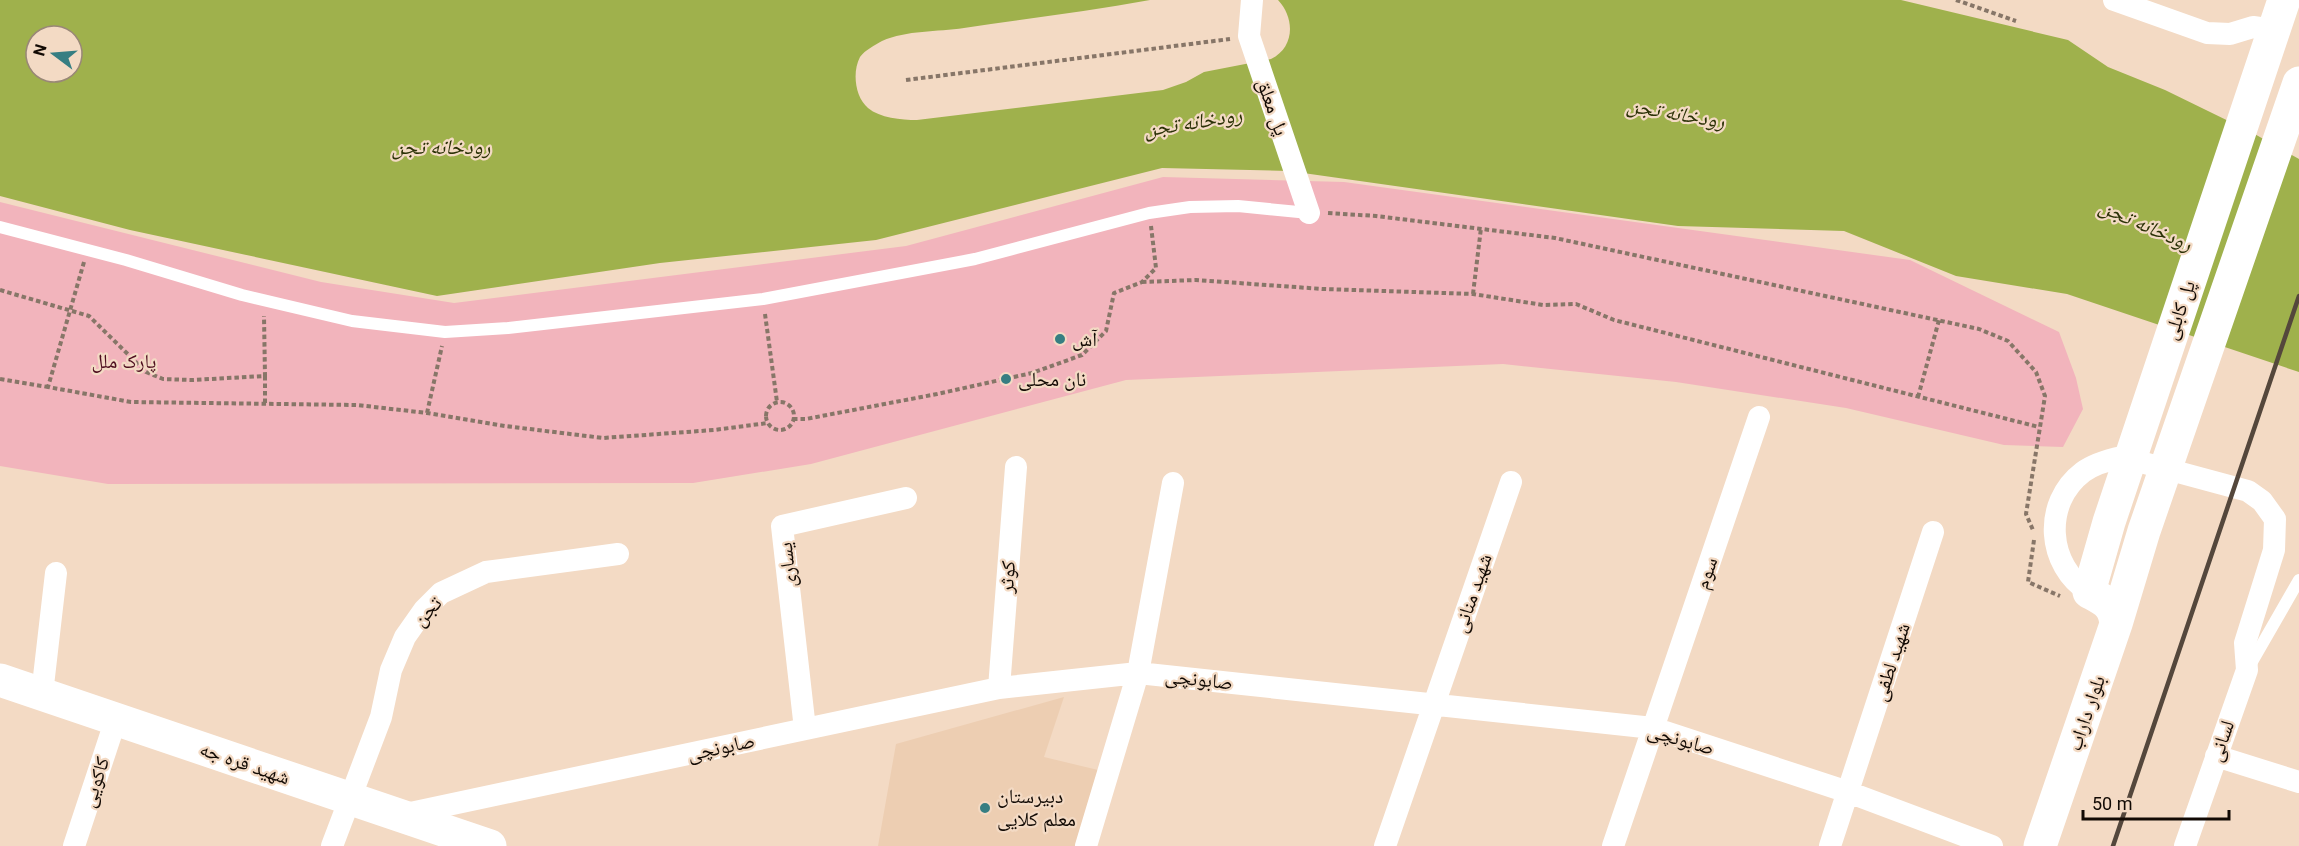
<svg xmlns="http://www.w3.org/2000/svg" width="2299" height="846" font-family="Roboto,'Noto Naskh Arabic',sans-serif">
<style>
.built{fill:#edceb2}
.green{fill:#f2b4bc}
.water{fill:#9fb14c;fill-rule:evenodd}
.lines{fill:none;stroke-linecap:round;stroke-linejoin:round}
.path{stroke:#877668;stroke-width:4;stroke-dasharray:4.5 3;stroke-linecap:butt}
.lane{stroke:#fff;stroke-width:12}
.street{stroke:#fff;stroke-width:22}
.secondary{stroke:#fff;stroke-width:33}
.rail{stroke:#54473c;stroke-width:4.5}
.poi-dot{fill:#367e82;stroke:#f3dac4;stroke-width:2}
.labels{text-anchor:middle;dominant-baseline:central;stroke-width:4.5;stroke-linejoin:round;paint-order:stroke}
.street-label{font-size:20px;fill:#120a04;stroke:#f3dac4}
.poi-label{font-size:20px;fill:#120a04;stroke:#f3dac4;text-anchor:start}
.park-label{font-size:20px;fill:#4d0d1e;stroke:#f3dac4}
.water-label{font-size:21px;font-style:italic;fill:#2b3106;stroke:#f3dac4}
</style>
<rect width="100%" height="100%" fill="#f3dac4"/>
<path class="built" d="M1064,697l-20,60 54,13 -23,76h-197l18,-102z"/>
<path class="green" d="M1163,177l181,5 566,78 149,72 17,46 7,31 -20,38 -59,-2 -158,-37 -170,-26 -173,-18 -377,16 -315,84 -118,19 -585,1 -108,-18v-264l321,80 133,21 452,-57z"/>
<path class="water" d="M0,0h1150c-61,11 -124,19 -186,28 -27,4 -57,2 -82,13 -7,4 -17,9 -22,16 -8,15 -5,40 8,51 12,10 33,12 49,12l246,-30 23,-8 18,-10 67,-13c24,-12 24,-41 7,-59h623l167,40 40,27 57,23 86,42 48,27v213l-232,-78 -111,-18 -112,-45 -166,-5 -389,-55 -127,-3 -286,72 -216,23 -223,33 -307,-66 -130,-34zM36,36h36v36h-36z"/>
<g class="lines">
<path class="path" d="M1956,0l60,21
M906,80l324,-41
M1328,213l48,3 179,22 424,91 29,12 28,31 9,24 -19,118 7,16
M84,262l-36,125 83,15 226,3 70,8 78,13 98,12 111,-8 54,-7
M1142,282l54,-2 127,9 150,5 70,11 33,-1 38,16 425,107
M0,290l89,26 57,56 17,7 29,1 73,-4 -1,-60
M1473,294l8,-66
M765,314l12,88
M265,376v27
M0,379l48,8
M1918,397l21,-77
M766 416a14 14 0 1 1 28 0a14 14 0 1 1-28 0Z
M427,413l15,-67
M793,419h13l131,-25 95,-21 50,-18 24,-24 8,-38 28,-11 14,-14 -5,-42
M2034,540l-6,42 32,14"/>
<path class="lane" d="M0,227l126,33 116,35 110,26 93,11 63,-4 255,-29 212,-40 174,-46 41,-6 48,-1 71,7
M2249,667l50,-87"/>
<path class="street" d="M1252,0l-3,36 60,177
M2114,0l93,33 23,1 23,-7 21,3
M2089,592c-42,-26 -47,-89 -6,-120 11,-8 25,-12 39,-15l126,34 14,10 13,18 -1,31 -29,93 2,27 -62,176
M999,688l17,-221
M42,694l14,-121
M805,729l-23,-203 124,-28
M2216,756l83,26
M401,815l598,-127 139,-15 515,55 195,64 144,54
M74,846l42,-127
M332,846l49,-129 10,-47 14,-33 19,-27 17,-17 45,-21 132,-18
M1086,846l52,-173 35,-190
M1385,846l126,-364
M1613,846l146,-429
M1830,846l103,-314"/>
<path class="secondary" d="M2116,624l28,-93 155,-448
M0,680l490,166
M2040,846l76,-222c-2,-20 -11,-23 -27,-32l20,-70 175,-522"/>
<path class="rail" d="M2113,846l186,-550"/>
</g>
<g class="poi-dot">
<circle cx="1060" cy="339" r="6"/>
<circle cx="1006" cy="379" r="6"/>
<circle cx="985" cy="808" r="6"/>
</g>
<g class="labels">
<g class="street-label">
<text transform="translate(1273 107) rotate(71)">پل معلق</text>
<text transform="translate(2179 310) rotate(-71)">پل کابلی</text>
<text transform="translate(787 565) rotate(-96)">یساری</text>
<text transform="translate(1706 573) rotate(-71)">سوم</text>
<text transform="translate(1007 577) rotate(-86)">کوثر</text>
<text transform="translate(1472 593) rotate(-71)">شهید منانی</text>
<text transform="translate(427 611) rotate(-47)">تجن</text>
<text transform="translate(1891 662) rotate(-72)">شهید لطفی</text>
<text transform="translate(1199 679) rotate(6)">صابونچی</text>
<text transform="translate(2086 713) rotate(-71)">بلوار داراب</text>
<text transform="translate(1681 739) rotate(16)">صابونچی</text>
<text transform="translate(2221 741) rotate(-71)">لسانی</text>
<text transform="translate(721 747) rotate(-12)">صابونچی</text>
<text transform="translate(245 763) rotate(19)">شهید قره جه</text>
<text transform="translate(95 782) rotate(-72)">کاکویی</text>
</g>
<g class="poi-label">
<text x="1072" y="339">آش</text>
<text x="1018" y="379">نان محلی</text>
<text x="997" y="796">دبیرستان<tspan x="997" dy="23">معلم کلایی</tspan></text>
</g>
<g class="park-label">
<text x="124" y="361">پارک ملل</text>
</g>
<g class="water-label">
<text transform="translate(1676 113) rotate(10)">رودخانه تجن</text>
<text transform="translate(1193 122) rotate(-9)">رودخانه تجن</text>
<text x="441" y="147">رودخانه تجن</text>
<text transform="translate(2146 225) rotate(24)">رودخانه تجن</text>
</g>
</g>
<g transform="translate(54 54) rotate(286)"><circle r="28" fill="#f3dac4" stroke="#998777" stroke-width="1.5"/>
<path d="M0-4.5L10 22L0 15L-10 22Z" fill="#367e82"/>
<text y="-9" font-size="16" font-weight="bold" text-anchor="middle" fill="#120a04">N</text>
</g>
<path d="M2083 810v9h146v-9" fill="none" stroke="#120a04" stroke-width="3"/>
<text x="2092" y="810" font-size="18" fill="#120a04" stroke="#f3dac4" stroke-width="4.5" paint-order="stroke">50 m</text>
</svg>
